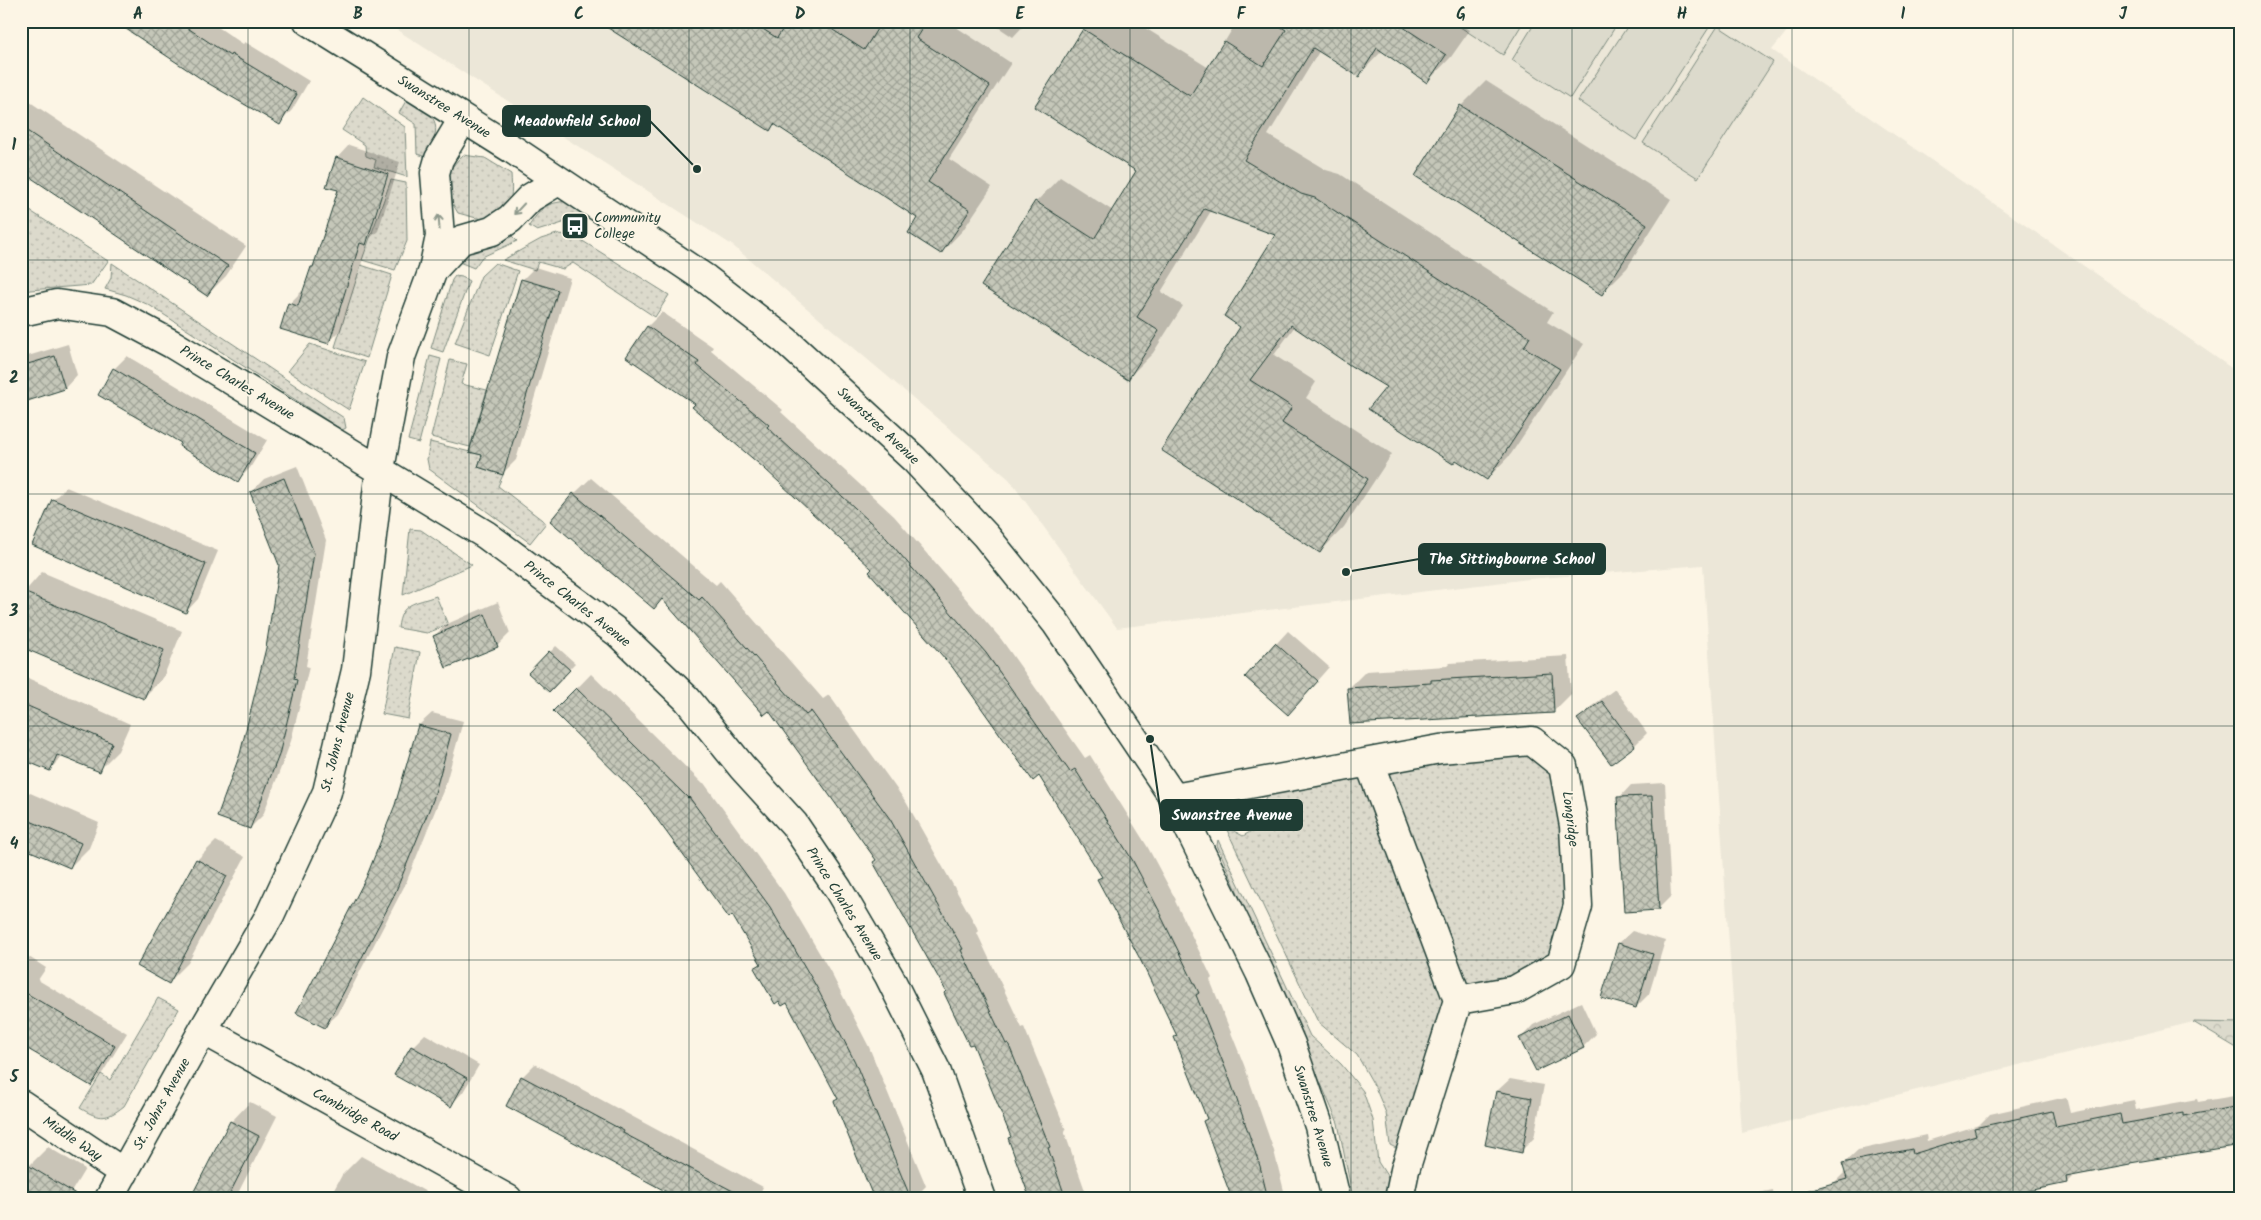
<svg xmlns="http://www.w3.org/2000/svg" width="2261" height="1220" font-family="Kalam,sans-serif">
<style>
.built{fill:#ece7d8}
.grass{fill:url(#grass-dots);stroke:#7e8c80}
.forest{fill:url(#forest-crowns);stroke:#7e8c80}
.pitch{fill:#dcdacc;stroke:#7e8c80}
.shadow{fill:#0003;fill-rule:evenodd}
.building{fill:url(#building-cross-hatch);stroke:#1f3d34}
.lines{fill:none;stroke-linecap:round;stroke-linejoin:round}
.minor-casing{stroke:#1f3d34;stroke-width:31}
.minor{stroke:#fcf5e5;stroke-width:28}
.oneway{stroke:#8e998c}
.grid{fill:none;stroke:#1f3d34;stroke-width:1;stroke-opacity:0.55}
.labels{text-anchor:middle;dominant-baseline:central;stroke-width:4;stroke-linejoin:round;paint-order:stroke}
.street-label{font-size:14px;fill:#1f3d34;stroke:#fcf5e5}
.poi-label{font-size:14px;fill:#1f3d34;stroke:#fcf5e5;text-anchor:start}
.leader{fill:none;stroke:#1f3d34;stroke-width:2}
.callout-dot{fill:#1f3d34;stroke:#fcf5e5;stroke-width:2}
.callout{fill:#1f3d34;stroke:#1f3d34;stroke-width:2}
.callout-label{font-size:15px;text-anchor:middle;font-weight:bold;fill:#fff}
.neatline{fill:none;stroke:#1f3d34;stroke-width:2}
.grid-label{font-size:16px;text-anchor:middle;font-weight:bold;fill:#1f3d34}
</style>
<defs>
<pattern id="grass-dots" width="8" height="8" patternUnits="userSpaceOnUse" patternTransform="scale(1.25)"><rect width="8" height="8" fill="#dcdacc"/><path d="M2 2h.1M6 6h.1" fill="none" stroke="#bcbcb0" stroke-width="1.8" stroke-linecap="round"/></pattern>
<pattern id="forest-crowns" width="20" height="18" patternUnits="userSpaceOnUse" patternTransform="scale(1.25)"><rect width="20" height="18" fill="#dcdacc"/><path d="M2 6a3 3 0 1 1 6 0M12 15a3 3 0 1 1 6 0" fill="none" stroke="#bcbcb0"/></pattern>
<pattern id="building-cross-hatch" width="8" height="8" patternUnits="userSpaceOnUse" patternTransform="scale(1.25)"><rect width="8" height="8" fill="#c5c7b9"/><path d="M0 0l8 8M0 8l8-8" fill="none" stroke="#9fa397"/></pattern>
</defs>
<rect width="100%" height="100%" fill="#fcf5e5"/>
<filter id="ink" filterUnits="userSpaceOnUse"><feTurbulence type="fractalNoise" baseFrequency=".02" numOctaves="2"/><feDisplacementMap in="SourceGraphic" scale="10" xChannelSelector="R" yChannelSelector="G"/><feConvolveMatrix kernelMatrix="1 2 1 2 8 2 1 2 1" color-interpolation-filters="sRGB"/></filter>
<g filter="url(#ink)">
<path class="built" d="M383,21h1412l-23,29 468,324v649l-47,-1 -451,111 -39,-568 -174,14 -412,49 -108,-149 -277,-234z"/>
<path class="grass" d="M363,97l42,30 2,50 -33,-10 2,-7 -10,-4 -1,-11 -23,-15z
M407,99c32,18 35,24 20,58l-10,-3 -1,-30 -17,-11z
M463,155l22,3 26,16c2,32 0,31 -27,46l-26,-7c-16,-27 -19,-34 5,-58z
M391,180l15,3 1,58 -12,29 -33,-10z
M568,201l21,15 -6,8 -17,-2 -29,9 -8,-5c12,-18 16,-23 39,-25z
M21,205l87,56 -17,24 -61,5 -9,3z
M509,233l8,8 -35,16 -8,11 -15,-6c2,-13 38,-24 50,-29z
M557,234l16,1 96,60 -14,22 -82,-54 -10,6 -25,-7 -3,8 -32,-10 38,-21z
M112,263l232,155 2,10 -4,2 -193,-125 -23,-10 -21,-6 6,-11z
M495,263l23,8 -28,84 -35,-12 26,-67z
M361,265l31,10 -25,83 -32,-11z
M455,276l7,1 7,4 -26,71 -12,-4 21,-68z
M310,344l55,18 -16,48 -61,-39z
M430,356l11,3 -22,84 -11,-3z
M450,360l17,4 -6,20 26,6 -17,57 -39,-10z
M430,442l52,13 -4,12 25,8 -5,11 48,37 -16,20 -101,-74 -2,-10z
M410,529l11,1 51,35 -69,30z
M436,596l12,29 -21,8 -29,-5c3,-26 16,-24 38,-32z
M395,647l25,5 -12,67 -26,-5z
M1532,741l31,25 11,60 -13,138 -113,32 -50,153 -8,-4 -4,-32 -11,-26 -18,-32 -39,-33 -91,-192h5l11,6 26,-15 -6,-14 4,-16z
M1218,840l92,196 31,28 22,27 10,29 5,42 15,23 -4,14h-36l-15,-76 -121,-278z
M158,998l21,11 -55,97c-18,14 -24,14 -44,2l21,-34 9,6z"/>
<path class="forest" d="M2193,1022l47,1v27z"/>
<path class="pitch" d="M1451,21h73l-21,34z
M1536,21h83l-49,77 -58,-38z
M1631,21h78l3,2 -76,117 -58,-39z
M1718,26l55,36 -75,116 -55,-35z"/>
<path class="shadow" d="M111,21h98l34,23 2,-2 64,39 -17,29 -13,13 -159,-99 -2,2z
M600,21h277l5,3 2,-3h63l64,42 -62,96 43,28 -29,43 -22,23 -22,-35 -144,-94 -5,5z
M989,21h39l-15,16z
M1092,21h42l75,47 28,-47h219l14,9 -19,27 -24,25 -44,-32 -24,25 -39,-25 -52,85 58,35 14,4 213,138 -6,10 37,22 -73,110 -24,25 -99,-93 -93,-60 -21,29 42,27 -10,16 86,56 -48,73 -24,25 -158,-103 80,-122 35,-92 -66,-24 -50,81 22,14 -30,47 -25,25 -92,-176 24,-25 53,34 25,-40 -54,-142z
M1486,81l185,118 -44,69 -25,25 -141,-187z
M27,100l219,146 -20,30 -19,19 -186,-125v-64z
M349,145l51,17 -22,69 -9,8 -28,91 -13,13 -39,-39 13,-13h2l8,-23 3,-4 24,-75 -2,-31z
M535,267l35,11 -54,182 -13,13 19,-193z
M662,312l51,35 -2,3 72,60 -2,2 113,104 107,123 84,119 5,-3 57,91 29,54 -1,1 37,77 -2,2 34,85 30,86 12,48h-53l-28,-78 3,-3 -30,-83 -38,-79 -41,-76 4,-4 -63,-102 -167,-205 -176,-165 -70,-48 21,-30z
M68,344l9,31 -12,13 -44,14v-44z
M127,356l140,84 -17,28 -12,12 -124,-111z
M297,466l29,74 -20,126 3,1 -18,74 -28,74 -13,13 -9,-74 26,-106 13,-83 -29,-73 13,-13z
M591,478l125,107 4,-4 103,118 6,-4 77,107 73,129 -2,2 45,95 2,-1 42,103 -2,1 24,68h-57l-19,-63 -39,-94 -96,-183 -108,-150 -106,-111 -9,9 -80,-113zM684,587l20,17 -17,-12z
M66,487l152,64 -20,48 -12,13 -152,-68 19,-44z
M42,572l140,59 -19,47 -19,19 -123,-101z
M498,602l12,31 -13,13 -63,-10 13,-12z
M1288,631l41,36 -29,33 -24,-56z
M556,646l19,17 -26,27 -19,-17z
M1568,656l3,38 -18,18 -205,-23 18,-18 81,-5 3,-3z
M591,674l112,110 1,-1 80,110 46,78 39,76 57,139 -13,13h-38l-39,-98 3,-3 -51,-97 -32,-33 6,-6 -29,-49 -71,-96 -107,-106z
M21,675l109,49 -12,27 -19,19 -36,-14 -14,14 -28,-12z
M1615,689l32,44 -12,12 -24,18 -32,-44 13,-13z
M432,713l31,8 -18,65 -39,97 -68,131 -13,12 42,-147 30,-74 22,-80z
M1665,783l6,113 -13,13 -39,-111 12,-13z
M21,789l78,34 -10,25 -19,19 -49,-21z
M216,841l29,16 -57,106 -19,19 28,-122z
M1632,931l33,10 -16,53 -13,13 -17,-64z
M21,952l25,16 -8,12 89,53 -24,39 -12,13 -70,-68z
M1581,1002l15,32 -13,13 -62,-9 12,-13z
M425,1034l54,31 -16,27 -12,13 -39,-58z
M535,1064l228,123 -6,12h-74l-161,-122z
M1510,1079l34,6 -10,53 -13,13 -24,-60z
M2240,1095v48l-109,19 -2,2 -55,11 -7,7 -35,7 2,10h-43l-2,-8 -156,-7 13,-13 -3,-7 15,-14 68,-15 1,6 52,-16 11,-11 76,-17 4,16 64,-13 2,10 61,-11 1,3z
M250,1102l27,14 -42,83h-43l39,-77z
M48,1147l37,22 -18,30 -46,-20 8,-13z
M361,1156l78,43h-110l13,-24z
M1773,1190l1,9h-45z
M1492,1192l4,7h-15z"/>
<path class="building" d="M114,21h63l53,35 1,-2 66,40 -17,31 -74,-43z
M597,21h153l27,17 11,-17h31l45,29 18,-29h45l-11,17 74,48 -62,96 42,28 -29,44 -33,-21 9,-15 -143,-94 -4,7z
M1272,21h122l52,34 -19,28 -50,-35 -18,29 -46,-29 -69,112 57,34 14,4 215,139 -6,10 36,22 -73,111 -31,-20 -3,4 -85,-55 18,-22 -35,-21 -60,-41 -41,55 42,27 -10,16 86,56 -48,74 -159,-103 79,-123 -16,-11 51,-81 -71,-26 -67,108 22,14 -31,49 -147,-94 54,-85 59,38 42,-68 -102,-64 49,-78 107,67 34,-55 39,25 23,-36z
M1460,105l187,119 -45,71 -187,-119z
M21,127l207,139 -21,30 -186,-125z
M336,157l52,17 -22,71 -6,-2 -31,101 -49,-15 8,-26 10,3 13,-39h2l25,-77 -12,-3z
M521,279l37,11 -55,185 -25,-8 4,-12 -13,-3z
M647,326l52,36 -2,3 72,60 -2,2 113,104 106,122 84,119 5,-3 58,92 29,55h-1l38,77 -3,2 34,85 30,86 8,33h-36l-29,-78 4,-2 -33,-82 3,-1 -38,-79 -42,-78 5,-2 -63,-101 -6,5 -80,-113 -84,-96 3,-3 -107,-100 -73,-62 3,-3 -69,-47z
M55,356l10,33 -44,14v-37z
M113,368l142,85 -17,29 -59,-36 2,-3 -83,-48z
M284,478l30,75 -20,126 3,1 -18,75 -29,74 -33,-12 23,-63 26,-106 13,-83 -29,-73z
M573,493l126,107 3,-3 104,118 5,-4 79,108 73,130 -2,1 45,94 2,-1 42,104 -2,1 18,51h-36l-22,-61 3,-1 -38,-93 -4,1 -25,-52 2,-2 -73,-129 3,-2 -107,-149 -5,4 -102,-116 -8,10 -104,-88z
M52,499l154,65 -20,49 -154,-68z
M21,591l143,59 -20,49 -123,-52z
M485,614l13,33 -52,21 -13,-32z
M1275,643l43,38 -30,34 -43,-38z
M549,651l21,19 -21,22 -21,-19z
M1552,673l2,40 -204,11 -3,-36 84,-5v-3z
M576,688l112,110 1,-1 81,110 46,79 39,76 56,137h-37l-40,-98 4,-2 -51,-96 -5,3 -3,-5 -4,3 -21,-36 7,-4 -29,-49 -3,3 -86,-118 -90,-89z
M1602,701l33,45 -24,18 -34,-45z
M21,703l91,40 -12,29 -43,-17 -7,16 -29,-12z
M418,725l33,9 -18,66 -40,98 -68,130 -29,-15 70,-135 29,-73z
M1652,796l7,114 -35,2 -7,-115z
M21,817l60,26 -11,25 -49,-21z
M196,859l31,17 -58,108 -32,-18z
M1618,943l35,11 -17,54 -35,-10z
M21,990l94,56 -24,40 -70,-41z
M1568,1014l16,34 -48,23 -17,-33z
M411,1046l56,32 -16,29 -57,-32z
M521,1076l103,55 -1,2 125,66h-68l-174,-93z
M1496,1091l36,7 -10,55 -37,-8z
M2240,1106v39l-110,18v2l-64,12 1,6 -53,11 1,5h-25l-2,-6 -26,6h-159l-1,-7 45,-13 -5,-16 70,-14 1,5 63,-19 -2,-7 78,-17 4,16 64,-13 2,10 61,-11v3z
M230,1121l29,15 -32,63h-37z
M21,1161l63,38h-63z"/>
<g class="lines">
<defs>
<path id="minor" d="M308,21l204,128 194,130 79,61 53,49 76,70 72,77 70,87 118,175 86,175 31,71 28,82 17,73
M433,270l28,-30 31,-9 18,-12 20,-21 28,-17
M21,312l36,-8 55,8 60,32 314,191 132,98 69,66 55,68 52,57 44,65 51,87 47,94 46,129
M1369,762l89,238
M1174,798l266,-49 92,-8 31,25 11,60 4,80 -17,58 -46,26 -57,10 -53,170 -6,29
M203,1030l305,169
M21,1104l103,69
M109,1199l94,-169 67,-115 57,-123 29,-122 24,-201 21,-112 32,-87 7,-34 -5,-63 4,-14 24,-40"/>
</defs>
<use href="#minor" class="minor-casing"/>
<use href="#minor" class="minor"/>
</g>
<defs><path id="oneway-shaft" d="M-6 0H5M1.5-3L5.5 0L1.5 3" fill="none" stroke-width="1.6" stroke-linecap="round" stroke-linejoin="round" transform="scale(1.25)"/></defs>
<g class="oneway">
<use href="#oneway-shaft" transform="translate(519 209) rotate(133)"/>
<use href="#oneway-shaft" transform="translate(439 222) rotate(-94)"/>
</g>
</g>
<path class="grid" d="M248,21v1178M469,21v1178M689,21v1178M910,21v1178M1130,21v1178M1351,21v1178M1572,21v1178M1792,21v1178M2013,21v1178M21,260h2219M21,494h2219M21,726h2219M21,960h2219"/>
<defs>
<symbol id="bus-square" viewBox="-11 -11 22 22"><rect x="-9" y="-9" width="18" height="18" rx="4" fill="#1f3d34" stroke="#fcf5e5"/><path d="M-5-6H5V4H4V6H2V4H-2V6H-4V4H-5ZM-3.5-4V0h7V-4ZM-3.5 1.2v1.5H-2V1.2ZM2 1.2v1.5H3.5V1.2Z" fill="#fff"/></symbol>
</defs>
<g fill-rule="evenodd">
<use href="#bus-square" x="559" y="210" width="32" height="32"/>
</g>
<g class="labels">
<g class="street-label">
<text transform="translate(444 107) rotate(32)">Swanstree Avenue</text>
<text transform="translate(237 383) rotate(31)">Prince Charles Avenue</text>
<text transform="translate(878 426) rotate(43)">Swanstree Avenue</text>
<text transform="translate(577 604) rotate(38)">Prince Charles Avenue</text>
<text transform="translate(338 742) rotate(-76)">St. Johns Avenue</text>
<text transform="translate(1570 819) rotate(83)">Longridge</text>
<text transform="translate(844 904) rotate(58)">Prince Charles Avenue</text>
<text transform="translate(162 1104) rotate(-61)">St. Johns Avenue</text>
<text transform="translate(355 1115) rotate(29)">Cambridge Road</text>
<text transform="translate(1313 1116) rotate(73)">Swanstree Avenue</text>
<text transform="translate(72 1139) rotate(34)">Middle Way</text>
</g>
<g class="poi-label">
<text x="594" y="218">Community<tspan x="594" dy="16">College</tspan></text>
</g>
</g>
<path class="leader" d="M697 169L650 121M1346 572L1419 559M1150 739L1161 815"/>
<g class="callout-dot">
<circle cx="697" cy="169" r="5"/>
<circle cx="1346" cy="572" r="5"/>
<circle cx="1150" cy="739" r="5"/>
</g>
<g class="callout">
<rect x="503" y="106" width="147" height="30" rx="5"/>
<rect x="1419" y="544" width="186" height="30" rx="5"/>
<rect x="1161" y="800" width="141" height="30" rx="5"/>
</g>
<g class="callout-label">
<text x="577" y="126">Meadowfield School</text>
<text x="1512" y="564">The Sittingbourne School</text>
<text x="1232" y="820">Swanstree Avenue</text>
</g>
<rect width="2261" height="1220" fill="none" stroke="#fcf5e5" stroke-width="55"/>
<rect x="28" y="28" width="2206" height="1164" class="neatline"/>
<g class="grid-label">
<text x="138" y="19">A</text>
<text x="358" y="19">B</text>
<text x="579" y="19">C</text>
<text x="800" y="19">D</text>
<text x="1020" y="19">E</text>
<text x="1241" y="19">F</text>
<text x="1461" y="19">G</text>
<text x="1682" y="19">H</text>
<text x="1903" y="19">I</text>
<text x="2123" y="19">J</text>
<text x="14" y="150">1</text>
<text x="14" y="383">2</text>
<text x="14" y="616">3</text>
<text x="14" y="849">4</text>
<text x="14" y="1082">5</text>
</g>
</svg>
